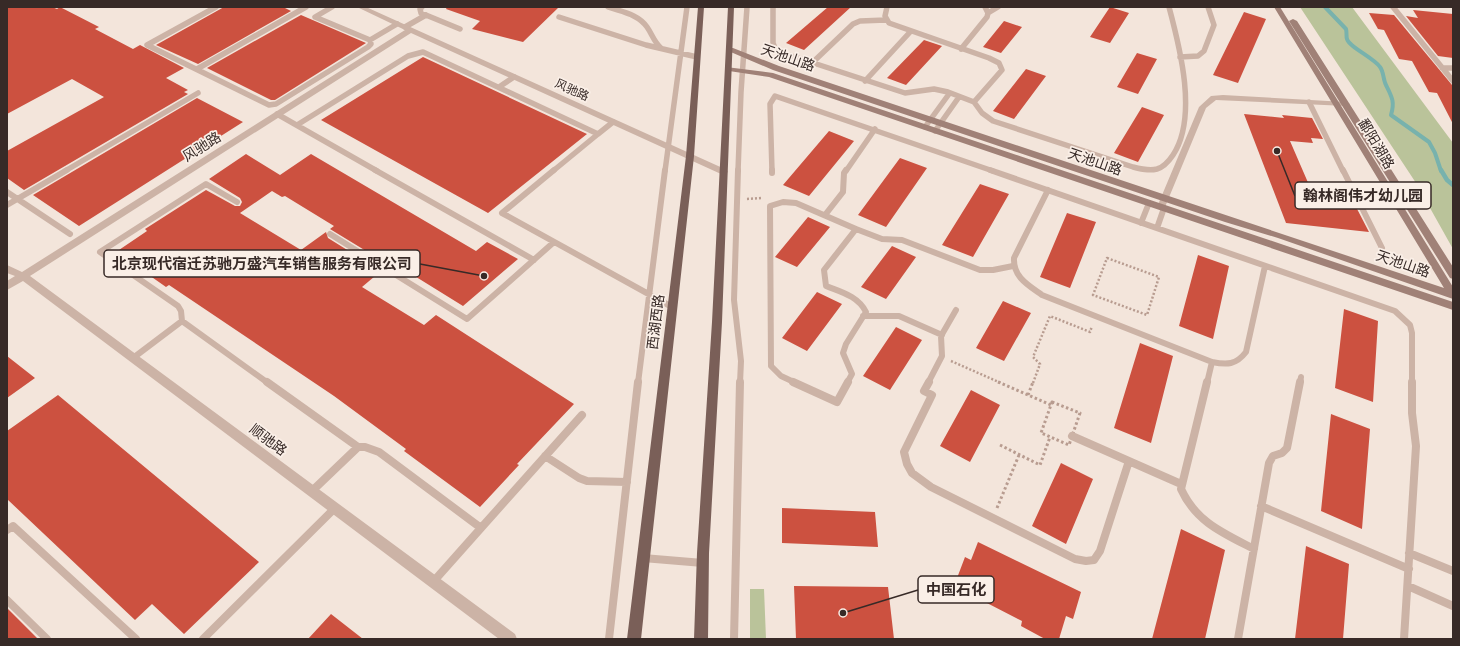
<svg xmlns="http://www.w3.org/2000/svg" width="1460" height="646" font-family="Karla,'Noto Sans SC',sans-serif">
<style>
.green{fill:#bac39a}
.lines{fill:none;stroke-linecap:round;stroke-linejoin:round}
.stream-far1{stroke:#78b2ad;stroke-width:4}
.stream{stroke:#78b2ad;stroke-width:4.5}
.building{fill:#cc5140}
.path-far1{stroke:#b89c90;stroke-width:2.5;stroke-dasharray:2 2;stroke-linecap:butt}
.path{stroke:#b89c90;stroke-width:3;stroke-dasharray:2.5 2.5;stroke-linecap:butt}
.lane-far2{stroke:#ccb3a6;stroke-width:5.5}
.lane-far1{stroke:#ccb3a6;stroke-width:6}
.lane{stroke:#ccb3a6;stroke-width:8}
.street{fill:#ccb3a6;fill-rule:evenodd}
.secondary{fill:#a08177;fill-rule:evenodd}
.primary{fill:#7a5f58;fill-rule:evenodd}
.labels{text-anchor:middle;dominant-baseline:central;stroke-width:3.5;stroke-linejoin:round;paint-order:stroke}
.far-street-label{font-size:12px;fill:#372a27;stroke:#faefe7}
.street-label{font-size:14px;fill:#372a27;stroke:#faefe7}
.leader{fill:none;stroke:#372a27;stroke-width:1.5}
.callout-dot{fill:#372a27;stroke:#faefe7;stroke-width:1.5}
.callout{fill:#faefe7;stroke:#372a27;stroke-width:1.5}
.callout-label{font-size:15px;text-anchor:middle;font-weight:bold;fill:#372a27}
</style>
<rect width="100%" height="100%" fill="#f3e5db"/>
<path class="green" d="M1300,7h52l101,136v106l-37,-66z
M750,589h14l2,50h-16z"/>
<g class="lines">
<path class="stream-far1" d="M1325,7l21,22c1,4 0,7 1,10 2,8 27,19 33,28 4,5 3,13 6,18 6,12 9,17 5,30l38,27 6,11 6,18"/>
<path class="stream" d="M1441,170l6,10 6,5"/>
</g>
<path class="building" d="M7,7h45l5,2 3,-2 39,20 -4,2 38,20 7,-4 44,23 -18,10 22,12 -4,2 4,2 -164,96 -17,-12v-27l97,-54 -32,-18 -65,35z
M224,7h59l8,4 -93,53 -42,-19z
M447,7h112l-36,35 -51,-13 8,-8 -34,-12z
M828,7h23l-47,43 -18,-7z
M1110,7l19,6 -19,30 -20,-6z
M1413,10l40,4v44l-15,-2 -32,-40 12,2z
M1244,12l22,7 -28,64 -25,-8z
M1369,13l25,2 58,70 1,39 -16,-31 -8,-1 -17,-31 -13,-2 -15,-29 -6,-1z
M301,15l65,28 -91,57h-4l-64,-32z
M1004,21l18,6 -21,26 -18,-6z
M924,40l18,6 -36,39 -19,-7z
M1137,53l20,6 -19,35 -21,-7z
M423,57l164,77 -99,79 -167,-93z
M1026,69l20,7 -32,43 -21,-8z
M197,98l46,24 -164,104 -46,-31z
M1142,107l22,8 -26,47 -24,-9z
M1244,114l40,4 -2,-3 30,3 11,21 -12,-1 2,5 -23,-2 26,60 39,4 14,27 -83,-9z
M829,131l25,10 -45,55 -26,-11z
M246,154l34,21 31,-21 165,97 11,-9 31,17 -55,47 -71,-44 -3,3 -59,-36 4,-3 -49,-30 -3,1 -10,-6 -32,22 61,37 25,-18 2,6 53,33 -19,16 62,38 12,-10 138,89 -57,60 2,1 -39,42 -76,-56 2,-2 -72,-53 -165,-111 -3,2 -50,-35 31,-21 -2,-2 61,-39 29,16h5l2,-4 -2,-4 -31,-19z
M900,158l27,10 -41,59 -28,-12z
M980,184l29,10 -36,63 -31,-12z
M1067,213l29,9 -26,66 -30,-11z
M808,217l22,10 -33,40 -22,-10z
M892,246l24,11 -30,42 -25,-12z
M1198,255l31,11 -16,73 -34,-13z
M817,292l25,12 -35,47 -25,-13z
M1003,301l28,12 -27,48 -28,-13z
M1344,309l34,12 -5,81 -38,-14z
M896,327l26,13 -32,50 -27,-14z
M1140,343l33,13 -22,87 -37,-15z
M7,356l28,22 -28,20z
M971,390l29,15 -30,57 -30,-16z
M58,395l201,167 -75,72 -32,-30 -17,16 -128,-121v-68z
M1331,414l39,15 -8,100 -41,-18z
M1061,463l32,16 -27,65 -34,-18z
M782,508l93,4 3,35 -96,-4z
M1181,529l44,21 -20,89h-53z
M978,542l103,50 -8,27 -7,-3 -7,23h-14l-24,-13 1,-5 -68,-35 11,-29 6,3z
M1306,546l43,18 -6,75h-48z
M794,586l94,1 6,52h-98z
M7,608l31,31h-31z
M331,614l32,25h-55z"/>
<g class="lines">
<path class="path-far1" d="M747,199l15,-1
M1107,258l52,19 -12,38 -54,-20z
M951,361l50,22
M1033,383l7,-19 -7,-7 17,-41 40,16 2,-6"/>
<path class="path" d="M998,382l53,23
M1028,395l5,-13
M1052,402l28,11 -11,32 -28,-12z
M1000,445l40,20 10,-28
M997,508l22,-53"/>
<path class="lane-far2" d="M216,7l-69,38 122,60 7,-1 92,-57 3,-3 -1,-4
M332,7l-17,10 55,23 27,-16
M422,7l-2,2 1,4 39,16
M608,7c14,5 30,7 39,20 5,7 7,15 14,21
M773,7v36l2,5 11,6 119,39 29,-4 14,3 26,10 8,11 11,8 140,46c8,2 16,4 24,2 7,-2 12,-8 16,-14 25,-38 7,-107 -4,-148
M887,7l-2,9 4,7 100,35 10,5 3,7 -28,32
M1393,7l60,74
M988,13l10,-6
M559,17l87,28 51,12
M405,27l21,-12
M961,49l26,-32 1,-4 -3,-6
M1180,57l18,-1 6,-5 10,-26 -6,-18
M812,63l41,-39 7,-3 26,-1
M1442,68h11
M197,69l109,-62
M865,81l46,-50
M499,87l15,-10
M1309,102l34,69
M277,114l100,57
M297,125l111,-69 15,-4 175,82 15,-12
M925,127l24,-33
M935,131l24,-34
M65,171l133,-78
M553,171l45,-37
M665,171l22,-164
M738,171l3,-79 6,-85
M772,171l-2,-67 5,-8 218,75
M846,171l29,-42"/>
<path class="lane-far1" d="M375,170l159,90
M554,170l-52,43 170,94
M738,170l-4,130 7,61 -1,22
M772,170v3
M990,170l405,141 15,14 2,8v50
M1343,170l39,78
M1048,190l-34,68c-1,19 14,27 28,37l170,67c15,3 24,3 34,-10l19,-86
M7,192l63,42
M7,205l60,-35
M825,215l18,-23 1,-19 2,-3
M1141,223l8,-20
M1157,228l7,-20
M856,229l26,10 20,1 78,30h13l20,-4
M330,234l137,85 87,-77
M863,316h36l43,19
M182,321l-1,-10 -3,-5 -78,-54 106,-68 31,18
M133,358l49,-37 86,62
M638,383l27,-213
M796,383l-15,-7 -10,-10 -1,-160 13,-4 13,1 60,26
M847,383l5,-9 -9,-21 3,-9 20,-32c-8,-16 -25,-20 -40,-26l-2,-16 32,-41
M928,383l14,-27 -1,-20 15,-26
M1207,383l5,-21
M1300,383l1,-6"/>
<path class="lane" d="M267,382l91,65 -46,44
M793,382l44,20 11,-20
M929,382l-5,9 8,4 -28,57 3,12 5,9 19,14 144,72 11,2 8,-1 6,-9 29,-90
M1207,382l-26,107c15,33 42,44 73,60
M1072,436l109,48
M358,447h7l14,5 102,76 101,-113
M545,456l34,22 8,3 40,1
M1261,506l148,63
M7,530l6,-4 123,113
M1409,553l44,18
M643,558l60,5
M433,582l48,-54
M1408,586l45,20
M7,600l40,39
M203,639l132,-131
M609,639l29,-257
M734,639l6,-257
M1238,639l31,-176 4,-7 9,-3 5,-5 13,-66
M1404,639l12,-193 -4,-33v-31"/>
<path class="street" d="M357,7h9l361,163 1,2 -4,3 -3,-1 -310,-141 -381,243 485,358 2,5h-18l-476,-358 -16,9v-9l8,-5 -8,-3v-8l15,7 383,-242z
M1223,95l123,7 4,2 -4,2 -130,-6 -10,8 -41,99 -1,2h-6l-1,-2 42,-100 12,-11z"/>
<path class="secondary" d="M1274,7h6l173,280v12l-175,-61 -53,-16 -452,-152 -47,-20 4,-2h3l46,18 665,222z
M1293,19l4,2 156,246v12l-3,-1 -161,-257z
M726,67l47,6 680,229v8l-684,-233 -40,-6 -4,-2z"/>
<path class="primary" d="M698,7h6l-10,149 -53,483h-14l59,-483z
M728,7h6l-12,315 -13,231 -1,86h-14l3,-86 15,-231z"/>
</g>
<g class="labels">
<g class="far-street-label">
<text transform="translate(572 90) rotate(24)">风驰路</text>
</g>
<g class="street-label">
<text transform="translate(788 58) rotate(19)">天池山路</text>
<text transform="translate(1376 144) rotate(59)">鄱阳湖路</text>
<text transform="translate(202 147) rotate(-32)">风驰路</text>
<text transform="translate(1095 162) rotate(19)">天池山路</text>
<text transform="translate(1403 264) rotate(19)">天池山路</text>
<text transform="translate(656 322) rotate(-83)">西湖西路</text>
<text transform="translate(268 440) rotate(37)">顺驰路</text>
</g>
</g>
<path class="leader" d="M1277 151L1295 196M484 276L420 264M843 613L918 590"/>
<g class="callout-dot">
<circle cx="1277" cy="151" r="4"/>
<circle cx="484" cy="276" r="4"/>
<circle cx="843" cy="613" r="4"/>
</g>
<g class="callout">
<rect x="1295" y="182" width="136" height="27" rx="4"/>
<rect x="104" y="250" width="316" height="27" rx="4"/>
<rect x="918" y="576" width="76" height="27" rx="4"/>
</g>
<g class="callout-label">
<text x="1363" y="201">翰林阁伟才幼儿园</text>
<text x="262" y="269">北京现代宿迁苏驰万盛汽车销售服务有限公司</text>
<text x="956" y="595">中国石化</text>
</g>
<rect width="1460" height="646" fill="none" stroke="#372a27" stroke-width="16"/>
</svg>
